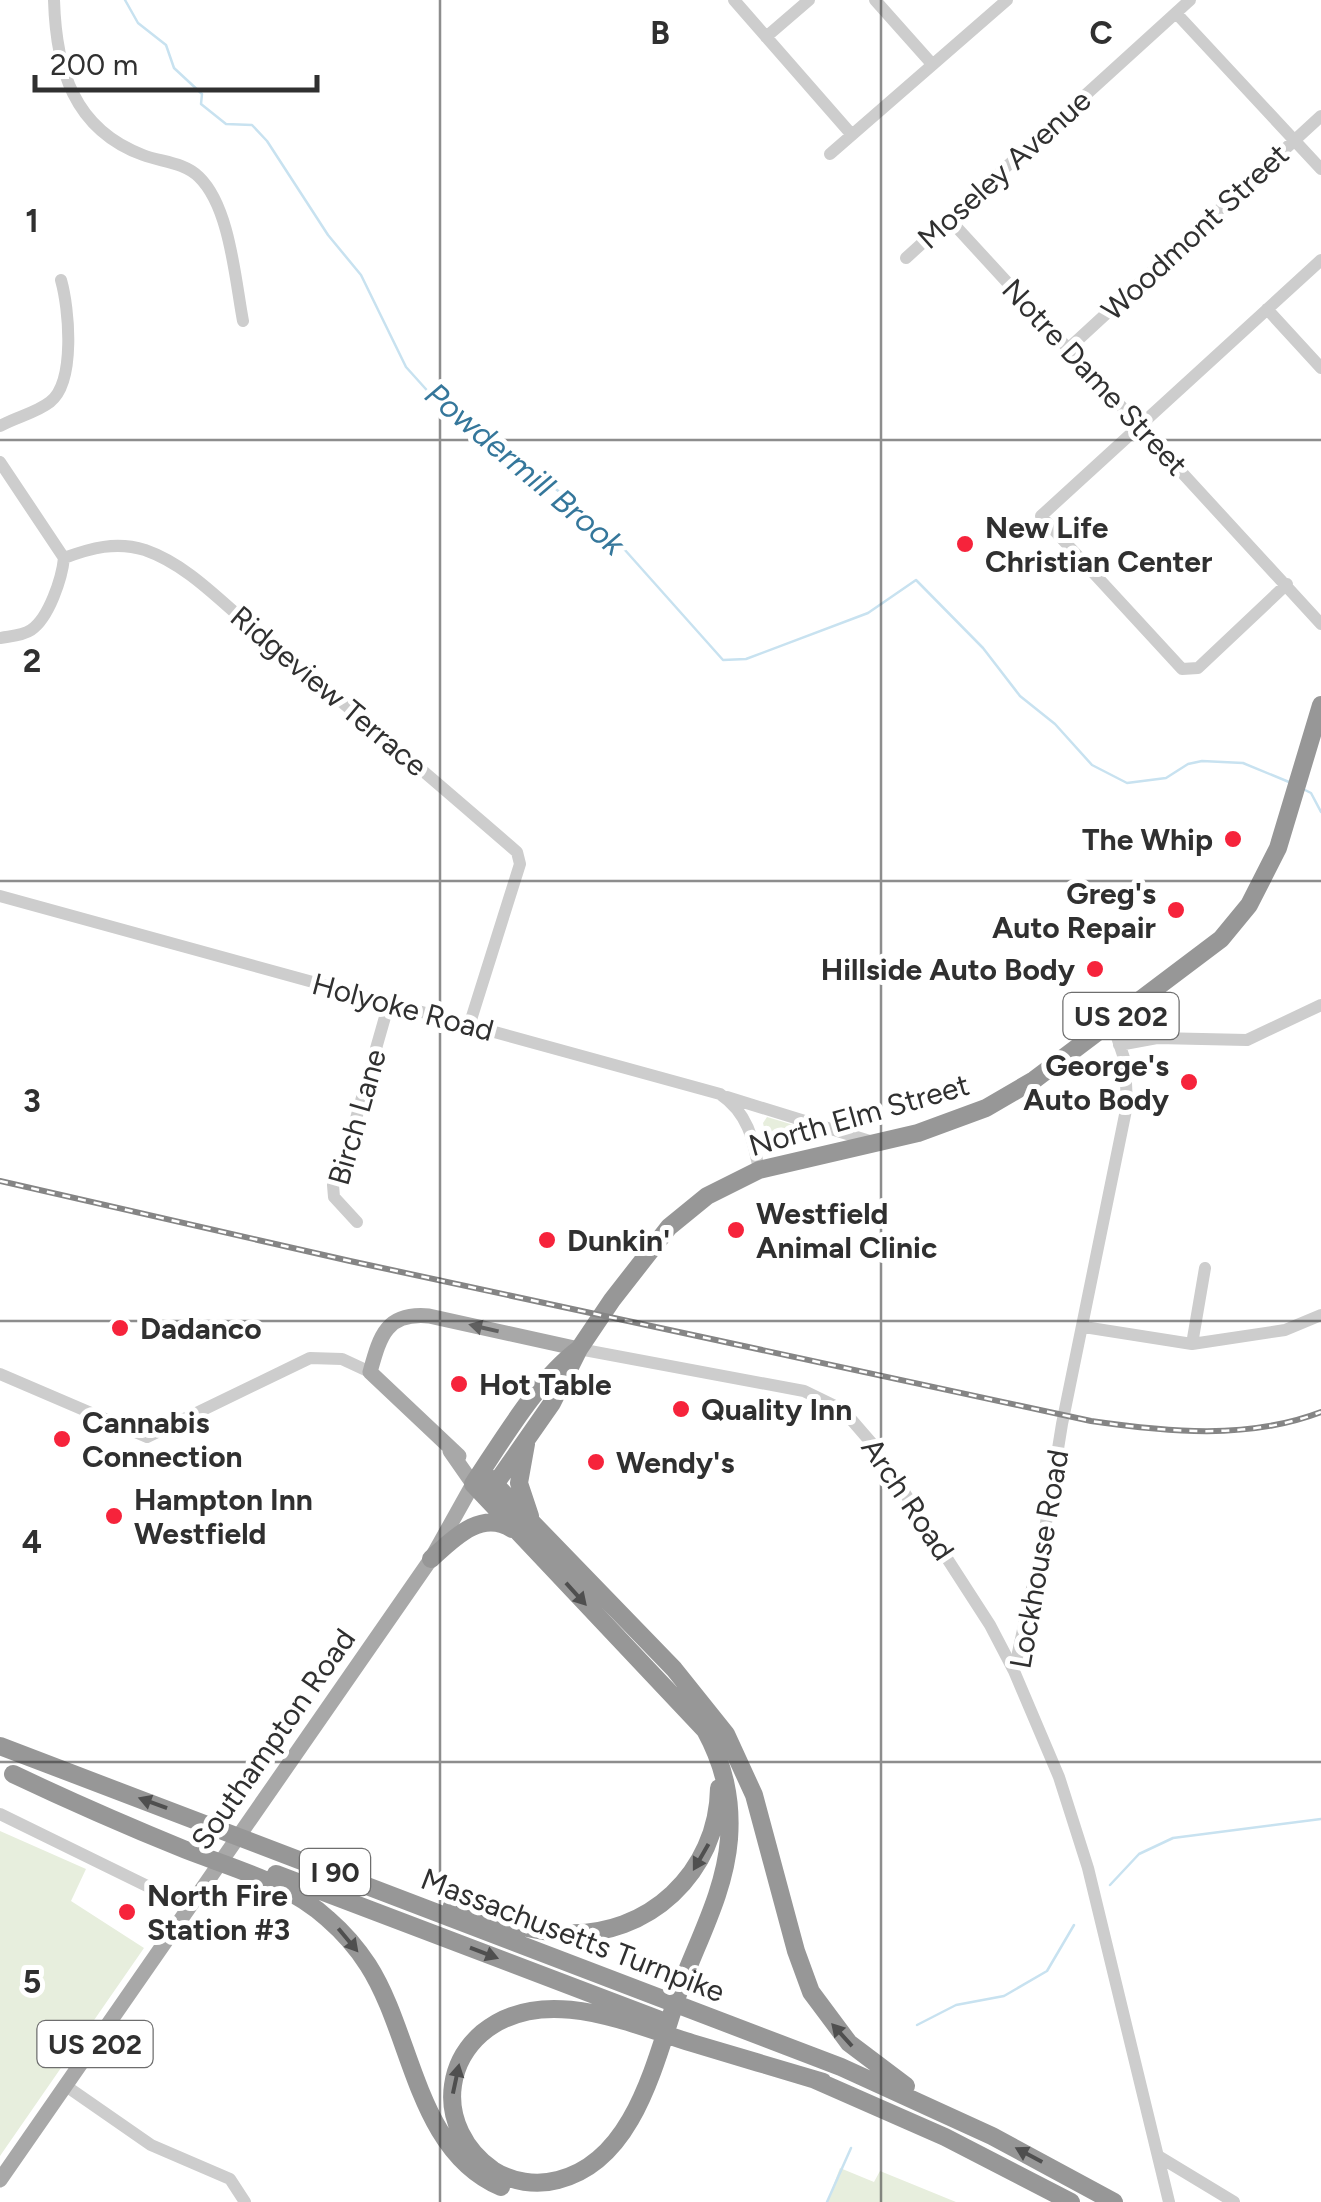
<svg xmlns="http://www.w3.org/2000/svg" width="1321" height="2202" font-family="Figtree,sans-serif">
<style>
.green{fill:#e7eedd}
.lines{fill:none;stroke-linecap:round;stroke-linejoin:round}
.stream{stroke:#c8e2f0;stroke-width:2.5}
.minor{stroke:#cdcdcd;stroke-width:12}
.major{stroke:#a8a8a8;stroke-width:15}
.highway{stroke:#979797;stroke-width:18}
.rail-casing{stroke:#858585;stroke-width:6}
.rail{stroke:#fff;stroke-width:2.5;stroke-dasharray:8;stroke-linecap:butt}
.oneway{fill:#606060}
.oneway2{fill:#4f4f4f}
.grid{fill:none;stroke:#303030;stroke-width:2.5;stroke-opacity:0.55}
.poi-dot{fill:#f6233b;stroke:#fff;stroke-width:4}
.labels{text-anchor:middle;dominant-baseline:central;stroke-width:10;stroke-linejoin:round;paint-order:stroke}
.shield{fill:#fff;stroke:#6e6e6e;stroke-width:2.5}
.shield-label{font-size:28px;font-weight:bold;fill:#303030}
.street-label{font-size:30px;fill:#303030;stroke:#fff}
.poi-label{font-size:30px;font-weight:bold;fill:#303030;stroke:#fff;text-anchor:start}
.water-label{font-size:32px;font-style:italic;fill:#35779b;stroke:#fff}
.grid-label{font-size:32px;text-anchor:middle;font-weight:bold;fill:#303030;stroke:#fff;stroke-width:10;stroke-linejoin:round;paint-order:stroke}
</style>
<rect width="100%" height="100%" fill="#fff"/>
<path class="green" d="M767,1117l57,17v3l-51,11 -5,-4 -5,-21z
M0,1831l86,38 -15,32 73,47 -144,208z
M840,2168l34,14 6,-11 76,31h-129z"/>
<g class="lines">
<path class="stream" d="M125,0l13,23 28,22 8,23 28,26 -1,10 25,20 26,1 15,16 61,94 33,40 45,92 27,30 69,59 29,13 77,62 115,129 23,-1 122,-46 48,-33 67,68 37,48 35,28 37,41 35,18 39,-5 22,-14 14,-3 41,2 46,19
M1305,790l6,3 10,19
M1110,1885l29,-31 34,-16 148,-19
M917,2025l39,-20 48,-9 43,-25 27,-46
M827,2202l24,-54"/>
<path class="minor" d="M54,0c2,68 19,129 89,155 18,7 41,7 56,22 31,30 36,102 44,144
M734,0l118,135
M875,0l57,64
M1176,13l145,156
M766,37l43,-37
M830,154l177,-154
M949,219l372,405
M906,258l284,-258
M1267,309l54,59
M1069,348l252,-232
M0,426c16,-9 36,-13 50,-24 26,-20 19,-94 11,-122
M0,462l64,96
M1287,584l-89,84 -16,1 -141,-153 280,-256
M0,638c10,-2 22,-2 31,-8 18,-12 31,-52 33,-72 27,-10 52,-17 81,-8 43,15 76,52 110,80 89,72 175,147 262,222l3,12 -51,162
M0,896l720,198c28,19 33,45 39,76
M1119,1045l38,-7 90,2 74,-35
M727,1097l146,45
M357,1222l-23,-25 -1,-12 14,-35 42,-147
M1084,1327l108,17 93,-14 36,-15
M1192,1344l13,-76
M579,1349l225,42 39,19 32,37 115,178 24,46 45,106 29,91 81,334
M0,1374l147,63 163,-79 32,1 28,13
M1014,1671l31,-142 17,-105 65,-319 -2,-44 -13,-39
M0,1814l190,93
M66,2086l85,59 79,34 15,23
M1158,2156l76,46"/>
<path class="major" d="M459,1456l-89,-84c10,-36 16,-60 59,-56l150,33
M0,2180l431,-621 42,-75 -23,-33"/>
<path class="highway" d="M579,1349c-41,30 -77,92 -106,135l232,246c19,35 27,69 24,109 -4,51 -29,97 -47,144 -25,67 -43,177 -124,197 -22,6 -46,2 -65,-10 -28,-19 -45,-52 -40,-85 3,-21 13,-38 29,-52 60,-50 146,-10 210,10 44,13 87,26 131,39
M526,1444l-7,39 11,33
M488,1477l186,192 52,65 28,61 42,156 15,41 38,51 57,43
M487,1496l65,-93 27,-54 33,-49 57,-73 38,-31 52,-26 159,-37 68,-25 48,-28 187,-141 28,-34 29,-57 43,-143
M431,1559c22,-20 50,-50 81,-30
M0,1746l841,321 151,69 122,66
M13,1774c57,27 114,52 173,76 49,19 103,33 142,69 15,13 29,29 40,46 45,70 48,186 133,222
M276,1874l392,149
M452,1906c36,11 73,25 112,27 84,5 154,-61 155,-145
M813,2079l132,58 126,65"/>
<defs>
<path id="rail" d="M0,1181l350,80 741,160c76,11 157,19 230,-9"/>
</defs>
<use href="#rail" class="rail-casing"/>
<use href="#rail" class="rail"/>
</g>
<defs><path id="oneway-solid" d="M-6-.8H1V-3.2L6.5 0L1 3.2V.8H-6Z" transform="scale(2.5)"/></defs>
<use class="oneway" href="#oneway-solid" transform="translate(484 1328) rotate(-167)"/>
<g class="oneway2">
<use href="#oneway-solid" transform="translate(576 1594) rotate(48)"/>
<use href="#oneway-solid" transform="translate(153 1803) rotate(-160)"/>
<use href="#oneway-solid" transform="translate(701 1857) rotate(120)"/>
<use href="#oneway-solid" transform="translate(348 1940) rotate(50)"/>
<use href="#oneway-solid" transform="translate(484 1953) rotate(21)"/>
<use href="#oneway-solid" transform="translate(842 2035) rotate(-132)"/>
<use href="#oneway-solid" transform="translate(456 2079) rotate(-78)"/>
<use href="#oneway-solid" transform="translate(1029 2155) rotate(-152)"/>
</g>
<path class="grid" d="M440,0v2202M881,0v2202M0,440h1321M0,881h1321M0,1321h1321M0,1762h1321"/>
<g class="poi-dot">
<circle cx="965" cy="544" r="10"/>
<circle cx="1233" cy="839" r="10"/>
<circle cx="1176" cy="910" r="10"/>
<circle cx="1095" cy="969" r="10"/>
<circle cx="1189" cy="1082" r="10"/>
<circle cx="736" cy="1230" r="10"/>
<circle cx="547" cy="1240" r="10"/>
<circle cx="120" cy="1328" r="10"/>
<circle cx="459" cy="1384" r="10"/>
<circle cx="681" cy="1409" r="10"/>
<circle cx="62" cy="1439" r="10"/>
<circle cx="596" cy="1462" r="10"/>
<circle cx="114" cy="1516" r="10"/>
<circle cx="127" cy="1912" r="10"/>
</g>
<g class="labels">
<g class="shield">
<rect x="1063.5" y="993" width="115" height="46" rx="8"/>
<rect x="300" y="1849" width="70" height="46" rx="8"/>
<rect x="37.5" y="2021" width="115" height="46" rx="8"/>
</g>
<g class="shield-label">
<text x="1121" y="1016">US 202</text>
<text x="335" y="1872">I 90</text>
<text x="95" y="2044">US 202</text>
</g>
<g class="street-label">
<text transform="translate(1004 169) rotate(-42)">Moseley Avenue</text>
<text transform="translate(1195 232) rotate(-43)">Woodmont Street</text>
<text transform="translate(1095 377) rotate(47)">Notre Dame Street</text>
<text transform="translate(329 691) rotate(40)">Ridgeview Terrace</text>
<text transform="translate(403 1007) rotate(15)">Holyoke Road</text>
<text transform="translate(859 1115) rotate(-16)">North Elm Street</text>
<text transform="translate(357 1117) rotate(-74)">Birch Lane</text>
<text transform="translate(908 1499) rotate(56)">Arch Road</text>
<text transform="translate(1039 1559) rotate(-80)">Lockhouse Road</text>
<text transform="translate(273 1739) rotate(-55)">Southampton Road</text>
<text transform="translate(573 1935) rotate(21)">Massachusetts Turnpike</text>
</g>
<g class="poi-label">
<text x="985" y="527">New Life<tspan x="985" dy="34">Christian Center</tspan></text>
<text x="1213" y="839" text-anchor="end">The Whip</text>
<text x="1156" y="893" text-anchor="end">Greg's<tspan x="1156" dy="34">Auto Repair</tspan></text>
<text x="1075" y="969" text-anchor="end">Hillside Auto Body</text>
<text x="1169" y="1065" text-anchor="end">George's<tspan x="1169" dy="34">Auto Body</tspan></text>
<text x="756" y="1213">Westfield<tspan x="756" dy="34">Animal Clinic</tspan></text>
<text x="567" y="1240">Dunkin'</text>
<text x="140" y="1328">Dadanco</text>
<text x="479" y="1384">Hot Table</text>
<text x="701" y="1409">Quality Inn</text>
<text x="82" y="1422">Cannabis<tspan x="82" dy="34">Connection</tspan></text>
<text x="616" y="1462">Wendy's</text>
<text x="134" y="1499">Hampton Inn<tspan x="134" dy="34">Westfield</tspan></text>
<text x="147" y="1895">North Fire<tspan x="147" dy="34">Station #3</tspan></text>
</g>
<g class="water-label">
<text transform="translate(525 469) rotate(40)">Powdermill Brook</text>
</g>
</g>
<g class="grid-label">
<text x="660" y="44">B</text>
<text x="1101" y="44">C</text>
<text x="32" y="232">1</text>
<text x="32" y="672">2</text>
<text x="32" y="1112">3</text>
<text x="32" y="1553">4</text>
<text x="32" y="1993">5</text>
</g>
<path d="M35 75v15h282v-15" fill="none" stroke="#303030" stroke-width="5"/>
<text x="50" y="75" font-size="30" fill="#303030" stroke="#ffffff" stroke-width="8" paint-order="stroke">200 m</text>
</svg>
